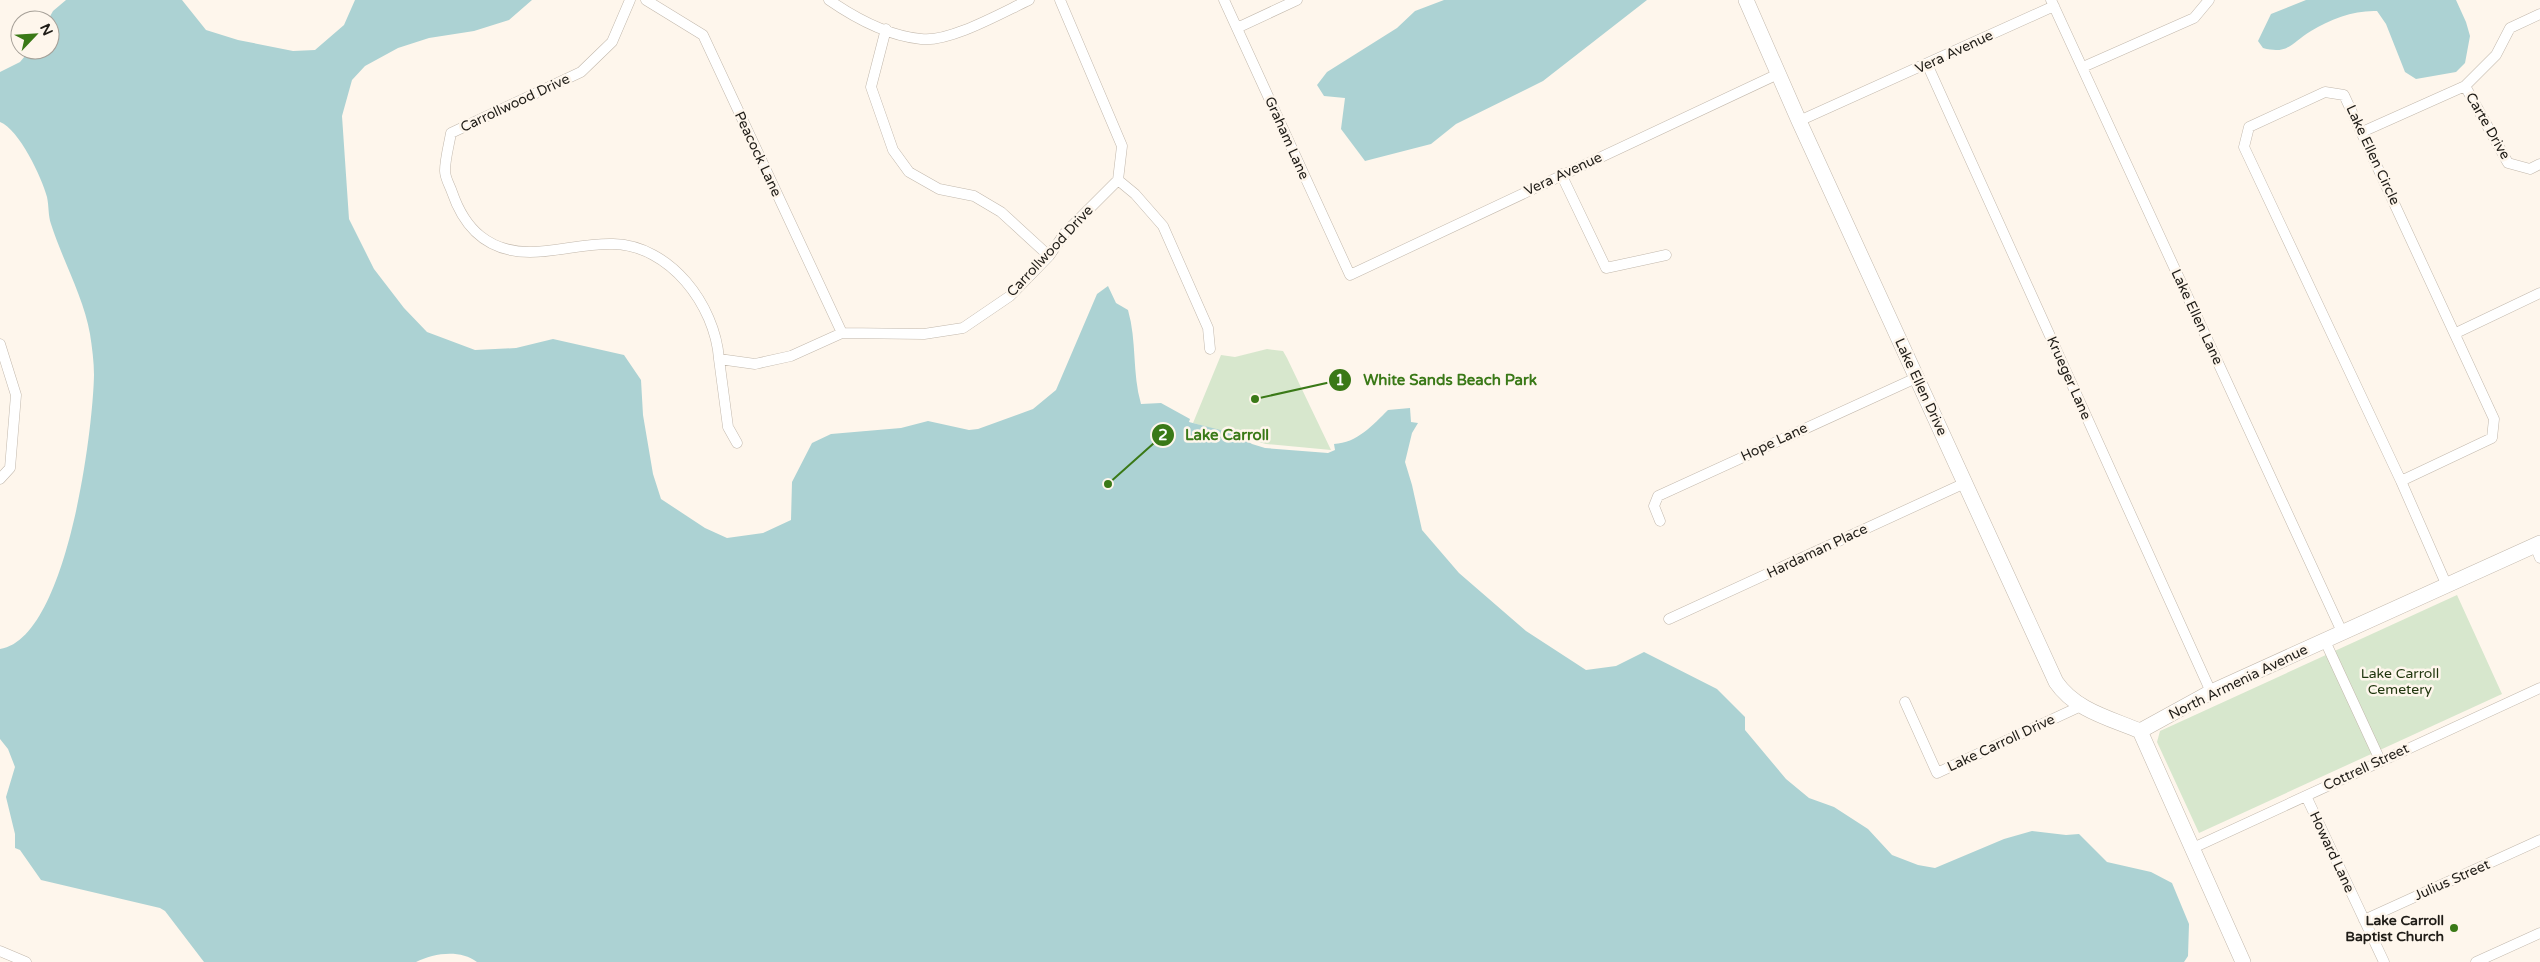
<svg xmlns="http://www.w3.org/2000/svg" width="2540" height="962" font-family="'Varela Round',sans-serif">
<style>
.green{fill:#d7e7cd}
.water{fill:#acd2d3}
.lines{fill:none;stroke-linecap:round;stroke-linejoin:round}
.street-casing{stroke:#c2b8ac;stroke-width:11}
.secondary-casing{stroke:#c2b8ac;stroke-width:16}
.street{stroke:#fff;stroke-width:10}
.secondary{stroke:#fff;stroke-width:15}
.poi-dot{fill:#3a7917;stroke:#fef6ec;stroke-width:2}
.labels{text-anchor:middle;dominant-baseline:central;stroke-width:5;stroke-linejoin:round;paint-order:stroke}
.street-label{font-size:14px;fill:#1f1c17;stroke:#fef6ec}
.park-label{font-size:14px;fill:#20360e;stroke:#fef6ec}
.poi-label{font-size:14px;font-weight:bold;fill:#1f1c17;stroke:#fef6ec;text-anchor:end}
.leader{fill:none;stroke:#3a7917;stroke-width:2}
.callout-dot{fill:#3a7917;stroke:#fef6ec;stroke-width:2}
.mark-label{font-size:15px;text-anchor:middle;font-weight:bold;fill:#fff}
.callout-label{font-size:15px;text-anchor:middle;font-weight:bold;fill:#3a7917;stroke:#fef6ec;stroke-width:5;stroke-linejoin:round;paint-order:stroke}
</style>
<rect width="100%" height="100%" fill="#fef6ec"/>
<path class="green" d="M1267,349l16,2 4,7 44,92 -65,-6 -73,-21 28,-68 14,2z
M2457,595l45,99 -303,139 -42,-91 3,-11z"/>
<path class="water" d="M66,0h116l24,30 32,10 55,11 22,-1 29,-25 11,-25h177l-23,20 -35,11 -45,7 -31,10 -33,18 -13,14 -10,36 7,103 25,50 30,39 23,24 48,18 41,-2 37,-9 71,16 17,25 2,35 10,59 8,25 44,29 22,10 36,-5 28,-13 1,-38 20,-39 19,-9 70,-6 27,-7 41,9 9,-1 55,-20 23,-19 41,-96 11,-8 8,17 12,7c9,31 4,63 13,94l20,-1 29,16 -1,3 47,12 16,10 13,4 63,5 7,-3 -1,-6c23,-1 39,-19 54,-34l22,-2 1,14 7,1 -6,10 -7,29 7,23 10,45 37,43 67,58 60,39 30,-4 28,-14 73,37 28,28v13l41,49 23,19 25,9 34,22 24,26 26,10 17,3 69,-29 28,-8 34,4 13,-1 28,28 44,10 21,11 17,41 -1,32 -4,6h-1707c-17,-13 -43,-9 -61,0h-212l-39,-51 -5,-3 -119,-28 -21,-30 -5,-2v-14l-9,-37 9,-30 -7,-18 -8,-10v-90c67,-10 93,-218 94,-274 0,-13 -2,-28 -4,-41 -6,-36 -28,-75 -39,-110 -3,-9 -2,-18 -4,-27 -5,-19 -28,-68 -47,-75v-50l20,-10 10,-12h20v-30h-2l5,-9z
M1444,0h203l-104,81 -87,43 -25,20 -66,17 -24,-32 4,-31 -21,-2 -7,-11 10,-13 70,-44 18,-17z
M2306,0h150l10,22 4,14 -5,27 -9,9 -40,7 -11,-7 -19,-48 -9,-13c-22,-1 -47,8 -66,20 -19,11 -22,24 -48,17l-5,-7 13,-27z"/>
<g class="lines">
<defs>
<path id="street" d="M630,0l-18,42 -31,30 -130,61c-2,12 -6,26 -6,38 0,7 5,15 7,21 13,38 37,60 78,60 27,0 55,-9 83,-8 57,1 102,61 106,115l36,5 36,-8 51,-23 82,1 39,-6 47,-32 39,-40 16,-23 53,-53 4,-34 -62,-146
M646,0l57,35 139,298
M829,0c26,18 60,36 92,39 28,4 82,-27 108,-39
M1224,0l126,275 428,-201
M2051,0l292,634
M1237,28l60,-28
M886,29l-15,58 22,63 16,22 30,17 35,7 27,16 48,44
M1927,64l284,628
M2083,67l111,-49 15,-18
M2465,86l43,77 22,6 10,-5
M1799,121l255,-115
M2362,132l103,-46 31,-31 14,-27 30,-14
M1561,174l45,94 60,-13
M1118,180l17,14 28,32 45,102 2,21
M2456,333l84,-40
M0,344l16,51 -6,73 -10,11
M719,359l9,68 9,16
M2401,481l91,-43 2,-19 -150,-324 -19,-3 -76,35 -5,20 157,334 46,105
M1660,521l-6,-15 4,-10 258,-118
M2535,546l5,12
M1669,619l296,-136
M2325,641l55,119
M1905,702l32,71 144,-67
M2306,796l78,166
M2193,848l347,-160
M2364,920l176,-80
M0,951l26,11
M2476,962l64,-29"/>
<path id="secondary" d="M1746,0l53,121 257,561c19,28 53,36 84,49
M2140,731l71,-39 329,-149
M2140,731l103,231"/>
</defs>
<use href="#street" class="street-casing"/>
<use href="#secondary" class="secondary-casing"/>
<use href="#street" class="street"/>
<use href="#secondary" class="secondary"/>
</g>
<circle class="poi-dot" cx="2454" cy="928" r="5"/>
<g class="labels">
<g class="street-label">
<text transform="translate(1954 52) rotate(-25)">Vera Avenue</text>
<text transform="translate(515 103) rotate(-25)">Carrollwood Drive</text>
<text transform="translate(2488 126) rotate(60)">Carte Drive</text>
<text transform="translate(1287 138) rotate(66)">Graham Lane</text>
<text transform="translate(758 154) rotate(65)">Peacock Lane</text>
<text transform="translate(2373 155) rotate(65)">Lake Ellen Circle</text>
<text transform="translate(1563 174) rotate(-25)">Vera Avenue</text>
<text transform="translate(1050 251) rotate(-47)">Carrollwood Drive</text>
<text transform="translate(2197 317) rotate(65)">Lake Ellen Lane</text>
<text transform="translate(2069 378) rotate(66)">Krueger Lane</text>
<text transform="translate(1921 387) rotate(65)">Lake Ellen Drive</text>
<text transform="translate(1774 442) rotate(-25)">Hope Lane</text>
<text transform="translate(1817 551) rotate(-25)">Hardaman Place</text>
<text transform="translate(2238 682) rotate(-26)">North Armenia Avenue</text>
<text transform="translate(2001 743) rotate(-25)">Lake Carroll Drive</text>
<text transform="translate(2366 767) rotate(-25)">Cottrell Street</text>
<text transform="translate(2332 852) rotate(65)">Howard Lane</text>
<text transform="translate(2452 880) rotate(-24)">Julius Street</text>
</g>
<g class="park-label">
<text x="2400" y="673">Lake Carroll<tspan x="2400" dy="16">Cemetery</tspan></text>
</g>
<g class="poi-label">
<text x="2444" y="920">Lake Carroll<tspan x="2444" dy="16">Baptist Church</tspan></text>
</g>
</g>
<path class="leader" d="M1255 399L1340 380M1108 484L1163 435"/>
<g class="callout-dot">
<circle cx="1255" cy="399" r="5"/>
<circle cx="1108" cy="484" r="5"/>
<circle cx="1340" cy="380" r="12"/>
<circle cx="1163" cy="435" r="12"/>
</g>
<g class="mark-label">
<text x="1340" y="385">1</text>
<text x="1163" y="440">2</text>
</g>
<g class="callout-label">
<text x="1450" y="385">White Sands Beach Park</text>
<text x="1227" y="440">Lake Carroll</text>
</g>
<g transform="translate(35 35) rotate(65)"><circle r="24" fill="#fef6ec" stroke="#a59f97"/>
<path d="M0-4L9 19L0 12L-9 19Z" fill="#3a7917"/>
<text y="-8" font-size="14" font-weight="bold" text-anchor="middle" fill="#1f1c17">N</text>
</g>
</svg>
